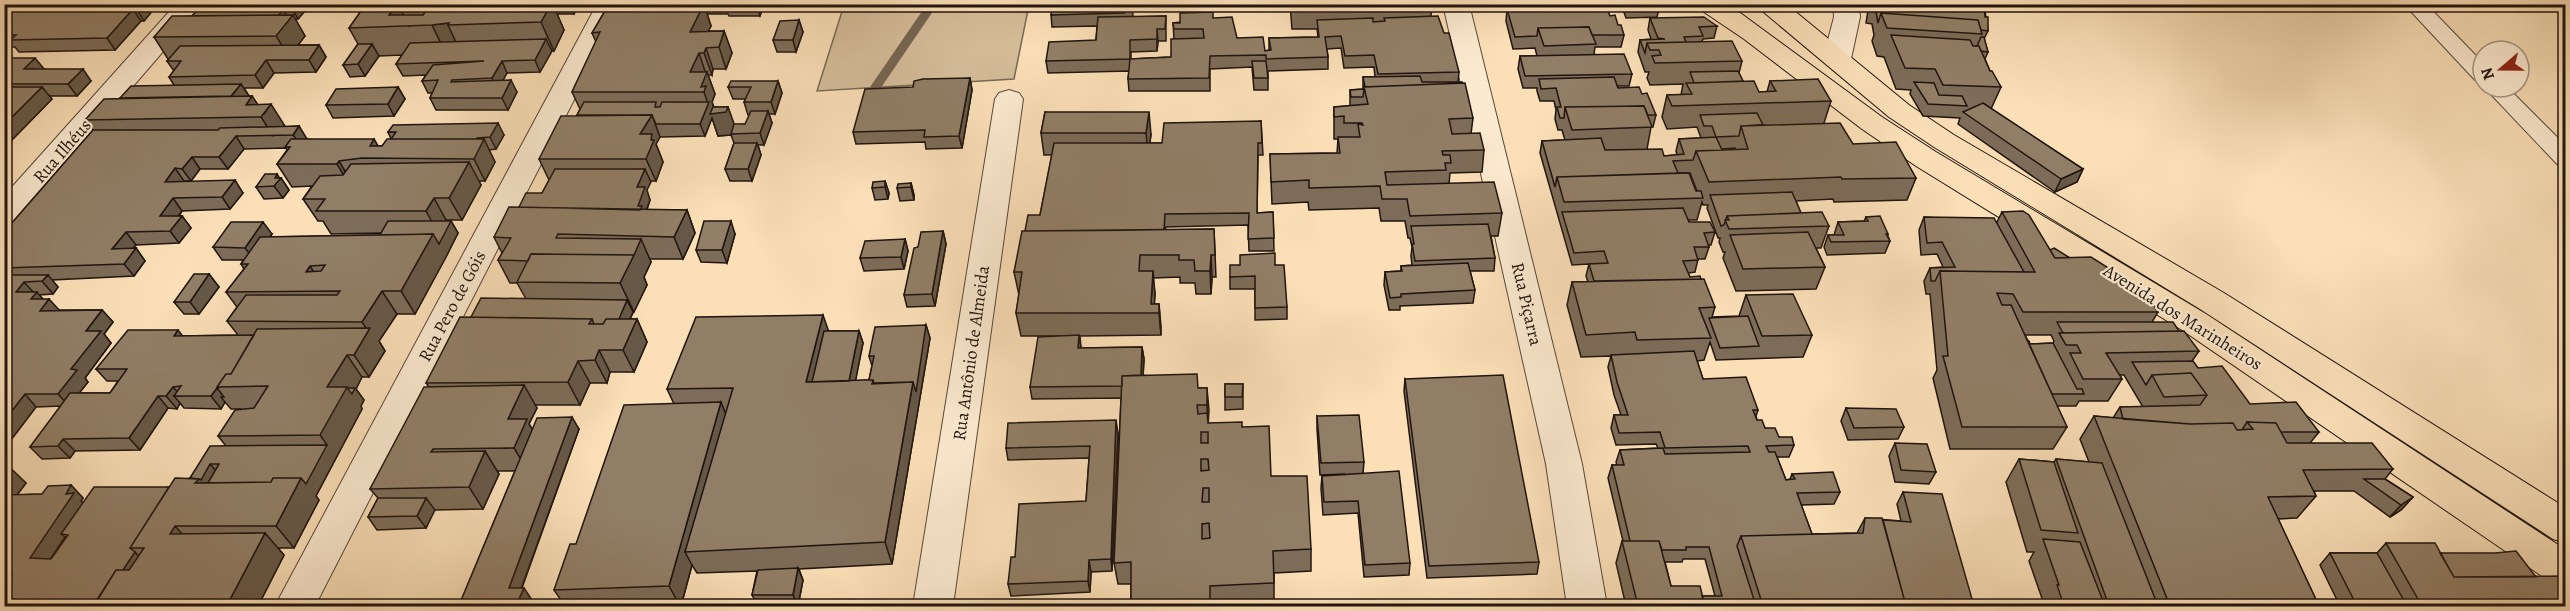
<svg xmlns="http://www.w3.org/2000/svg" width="2570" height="611" font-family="Alegreya,serif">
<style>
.green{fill:#d5bd9a;stroke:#7a6954;stroke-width:1.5}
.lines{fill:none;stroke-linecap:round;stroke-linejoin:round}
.stream{fill:#766552;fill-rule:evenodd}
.lane-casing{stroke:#564839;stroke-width:2}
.street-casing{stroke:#564839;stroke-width:2}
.primary-casing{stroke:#20150f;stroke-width:2}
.lane{fill:#fcead0;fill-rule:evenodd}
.street{fill:#fcead0;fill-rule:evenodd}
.primary{fill:#fadfb7;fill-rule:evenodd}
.wall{fill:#7d6c58;stroke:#20150f;stroke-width:1.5;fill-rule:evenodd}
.shaded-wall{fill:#665847;stroke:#20150f;stroke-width:1.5}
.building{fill:#917e66;stroke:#20150f;stroke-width:1.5;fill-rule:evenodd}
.labels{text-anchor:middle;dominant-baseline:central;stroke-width:4.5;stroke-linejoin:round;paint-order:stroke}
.street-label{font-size:18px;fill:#20150f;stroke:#fcead0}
</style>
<rect width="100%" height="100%" fill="#fadfb7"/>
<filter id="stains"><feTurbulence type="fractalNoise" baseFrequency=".00333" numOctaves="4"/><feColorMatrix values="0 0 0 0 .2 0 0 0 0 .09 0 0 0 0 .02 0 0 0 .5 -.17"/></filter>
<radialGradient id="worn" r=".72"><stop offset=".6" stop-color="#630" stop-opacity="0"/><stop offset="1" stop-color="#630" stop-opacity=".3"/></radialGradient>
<path class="green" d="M844,5h185l-15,74 -197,12z"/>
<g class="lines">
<path class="stream" d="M927,4h11l-60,88h-8l-2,-2z"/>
<defs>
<path id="lane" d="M2404,4h22l57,59v18l-8,-1z
M2484,87h23l59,59v21l-8,-2z"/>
<path id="street" d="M176,4h28l-189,219 -11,3v-30z
M597,4h26l-308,602h-40z
M1443,4h26l113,460 25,142h-40l-21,-142z
M1833,4h26l1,13 -9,42 -4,6 -10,2 -10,-2 -4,-6 11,-42z
M1009,90l10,3 4,6 -70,507h-40l82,-507 4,-6z"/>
<path id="primary" d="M1697,4h31l154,113 54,35 270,162 360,236v37l-14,-4 -370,-253 -266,-164 -54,-37 -118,-90 -43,-29z
M1754,4h32l123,101 45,30 270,158 342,215v35l-13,-4 -353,-230 -266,-162 -45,-30z"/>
</defs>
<use href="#lane" class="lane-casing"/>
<use href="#street" class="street-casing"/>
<use href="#primary" class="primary-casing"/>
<use href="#lane" class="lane"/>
<use href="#street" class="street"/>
<use href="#primary" class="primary"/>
</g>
<path class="wall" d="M4,4h154l-14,17h-3l-26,29 -96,2 -4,-5h-11z
M203,4h108l-13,15h-3l10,17 -7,9h21l7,12 -10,15 -42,1 -11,15h-19l5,8h3l6,9 27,22 14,-1 7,13 72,7h4l9,-7 -3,-7 116,3 -8,14 -7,1 6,12 -10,19h-6l2,4 -19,35h-16l5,1 7,12 -12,24 -31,57h-18l-18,27 6,10 -16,26h-7l-6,12 8,11 -3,6 1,3 -46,87 3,4 -25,48h-16l6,7 -26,51h-254v-144l22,21 -9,12 25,-1 29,-9 12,13 -2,3 2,2 86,-16 21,-9 36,-32 -8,-10 22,-27h-9l-6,-7 -4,7 -37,-1 -4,-5 -3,6 -9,-1 -28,42 -65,1 -5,7 -28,1 -12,-12 31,-41 -25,1 -32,42v-217l89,-102 -8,-10 35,-22 54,-13 -5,-8 5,-6 -7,-10 2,-2h-1l-14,-22 38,-21zM286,148l1,2 -10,14 15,23 20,-1 -9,13 15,22h5l8,13 50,-1 -1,2 -110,2 2,-3 -59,13 9,13h21l-2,4 3,5 -18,23 11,15 -10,14 11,14 -56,1 -86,33 11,12h11l-8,12h-31l9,-11 -3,-4 26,-35 -7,-9 9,-12 -11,-12h-43l-16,-11 -4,-4 14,-1 5,-7 -6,-7 82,-4 11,-15 -9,-13h-3l3,-3 43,-2 12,-15 -9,-12h-3l3,-5 48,-2 13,-16 -59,-12h7l9,-12h28l16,-20zM65,537l1,1 -15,21h-1z
M366,4h213l-5,10h-17l7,16 -10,21h-2l-12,21 -33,1 -4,7 14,12 -9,18h-72l-6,-12 2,-5h-4l-6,-12 4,-6 -23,1 -7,-12 6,-9 -23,1 -14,20 -15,1 -7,-12 15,-21 -9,-16z
M609,4h155l-4,12h-31l-1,-2h-21l4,12 -3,5h16l8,22 -6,16h-13l-1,6h-4l7,19 -3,8 2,5h14l6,18 11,-1 5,-9h-2l-4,-13 2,-3h-13l-5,-12 50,-6 4,12 -7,21h-6l3,9 -8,22h-6l3,10 -9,26h-22l-5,-12 9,-26 -3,-8 -13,1 -6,-18 -7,18 -45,1 -4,7 7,18 -7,19h-6l-4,9 4,10 -3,10h40l8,23 -12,26h-33l1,3 -7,15 3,8 -17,34h7l10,23 -13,30h-24l-3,11h-17l-10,22h-45l2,3 -8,16 3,5h47l-57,159 10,12 -3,6h-66l-3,-3 55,-132h-18l2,3 -16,35 -49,1 -8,18 -49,2 -9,-13 10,-19 -8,-9 59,-102 -3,-4 45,-66 55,-18 -9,-16h-7l-12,-23 4,-7 -8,-16 25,-30 23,-14 7,-13 -10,-21 38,-44 3,-6 -8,-17 24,-50 -4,-9z
M1132,4l1,13 33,-1v25h-8l-1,10 -26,1v7l40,-2 3,-18 -1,-16 40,-5 24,20 28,13 4,-1v-12l49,-1 -1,-8h-25l-2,-25h142l-1,12 -3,1 16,16 15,39 -1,10 15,36 -2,16 13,16 -2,22 -32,1 -1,11 53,29 -4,23h-7l4,22 -1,13h-24l5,19 -2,13 -73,3v4h-11l-5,-25 1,-13 16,-1v-5l11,-1 -1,-9 1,-9 -2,-9h-2l-3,-17h-24l-2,-13 -70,2 -1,-8 -36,2 -2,-50 67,-1 1,-14h-4v-32l16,-1v-16l13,-1v-12h12l-1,-10 -30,1 -3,-20 -14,1 1,8v12l-60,2v19h-14l-2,-23 -42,2v22h-81l-1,-12 1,-8 -81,2 -2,-12 50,-21 1,-14 -45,1 -1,-12z
M1521,4h93l-1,5 -6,1 3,6 8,9 6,10 -3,12h-26l-1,7 38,20 -3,12h-11v2l24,6 14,21 -3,12h-2l-4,22 17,7 13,-1 -1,-4 3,-12 22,-1 -4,-11 -30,2 -5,-12 5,-22h14l2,-11 -33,1 -3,-7 2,-6h-4l-7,-20 2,-12 11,-1 -3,-9 2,-12 67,8 -3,12 -11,1 -1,2 40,20 -3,12 4,8 16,11h8l3,-11 61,20 -7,22 29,21 63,34 -9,22 -73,2 -1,-3 -37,2 5,12 28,13 -8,22h-5l9,19 -9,22 -80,2 -13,-33 2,-6h-2l-4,-10 1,-4h-2l-11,-30 1,-3h-5l-1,-3 -5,18h-9l1,2 26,10 -4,13h-3l1,2 -4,12h-7l-3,13 -7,1 2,4 25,30 -3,10 27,-1 7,-21 66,40 -9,22 -87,3 -6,-18 -6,18 -7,1 6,18 55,31 -2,6 1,4 8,8 14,9 15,8 -5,12h-12l9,23 4,-1 2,-5 48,18 -6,12 -33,1 11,29 45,-1 8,-15 36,3 -4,-17 6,-12 71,114h-348l-10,-43 6,-22h1l-15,-63 4,-13h5l-1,-3 4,-12 38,-2 -2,-4 -40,1 -5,-17 3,-13h7l-7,-20 -6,-28 3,-11 -30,1 -14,-52 5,-23h16l-2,-6 3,-12 -17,1 -32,-112 2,-12 23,-1 -3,-10h-4l-3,-11 1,-9 -2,-9h-14l-3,-10v-3h-14l-5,-19 2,-13h17l-2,-8 -22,1 -7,-28 1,-12h13zM1735,148v1l-13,1v-1zM1678,173h12l7,18h-1zM1683,559h22l10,37h-13l-31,-10 -6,-24h17z
M1621,4l39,1 -3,12 -31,1z
M1869,4h115l4,27 -4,8 4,13 -3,7 5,12 11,16 -10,22 92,60 -6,13 -22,10 -97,-68 2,-6 -37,-2 -13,-22 1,-4 -15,-1 -12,-32 -7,-1 -5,-15 2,-6 -2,-11 -6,-1z
M799,20l4,12 -7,20h-19l-4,-12z
M4,58l40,11 47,12 -14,15h-28l3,3 -43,44h-5z
M970,78l2,12 -10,58 -36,1 -1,-7 -69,2 -3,-12 60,-45z
M398,87l7,12 -11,17 -61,2 -7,-13z
M1045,112l106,22 -1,9h12l99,-22 2,34h-5l-1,58 16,-1 1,39h-25l-1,-26 -82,2 -1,3 49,-1 2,48h-4l-1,17h-15l-1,-11h-15v-6l-27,1 2,16 -1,10h5l2,31 -81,1 1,12 61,-1 2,12 -1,16 55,13h9l1,35 35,4 68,122v22l-37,2v32l-37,1h-106v-22h-13l-4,-21 7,-165 -89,1 -2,-12 34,-51h-43l-5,-23 3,-18 -5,-23 11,-41 15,-16 12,-60h-8l-3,-22z
M277,174l2,4h2l8,12 -6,8 -19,1 -8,-12z
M885,181l4,12 -1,6 -13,1 -3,-12z
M911,183l3,12v5l-14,1 -3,-13z
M2002,212l48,38 20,8 58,29 30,25 -6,10 27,9 20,20 -7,10 6,7 52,36 69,28 -9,11 83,26 -8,10 28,18 -12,13 -11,7 -36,-26h-40l2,5 -19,22 -19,1 41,87h-277l2,-2 -15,-43 5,-9h-7l-21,-70 13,-23 35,3 2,-3 33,3 -9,-23 14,-23 19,2 7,-11h23l-19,-32h-4l2,4 -14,22h-29l-3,5h-19l10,21 -14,22h-103l-17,-71 4,-8 -7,-76h-4l-2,-13 6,-13 13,-1 -6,-13 -16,1 -2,-25 5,-13 73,5zM2025,335h26l3,6 -1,2 -23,1z
M1866,217l22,17v2l2,5 -5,12 -58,2 -3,-8 4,-12h6l4,-13 26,-1z
M943,231l3,13 -11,62 -28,1 -3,-12 14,-48z
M735,234l-8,29 -26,-1 -5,-12z
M905,239l3,12 -4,18 -40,2 -4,-13z
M1275,265l12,42v12l-32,1v-31h-25v-12z
M209,274l10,13 -20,27h-15l-10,-12z
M926,325l4,13 -38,226 -93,5 4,11 -5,26h-40l-6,-11 5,-24 -60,2 -5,-8 -11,41h-116l-11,-16 22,-46 98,-140 -7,-15 161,-58h31l4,12 -8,38 14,-1 3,-14 -3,-10z
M1405,379l134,183 -2,12 -110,4 -23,-187z
M1225,384h18v25l-18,1z
M1846,408l58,19 -6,12 -50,1 -7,-19z
M1317,416l47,46 -1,11 47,90 -1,12 -45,2 -6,-64 -35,2 -2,-27 1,-12 23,-2 -25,1 -3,-46z
M1118,433l-6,138 -21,1 -1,20 -79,4 -3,-12 7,-27 71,-56 3,-43 -81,2 -2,-12z
M1895,443l41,29 -7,12 -34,-2 -6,-26z
M2386,543l55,10 95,24 29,29h-225l-20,-41 10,-12h47z"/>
<path class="shaded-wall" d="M53,4h6l9,14 -3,4z
M133,4h25l-14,17z
M294,4h17l-13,15 -7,-12z
M396,4h2l11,22 -20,-11z
M551,4h2l11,26 -10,21 -13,-29z
M570,4h9l-5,10z
M704,4l7,22 -13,27 -8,-21z
M756,4h8l-4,12z
M133,9l8,12 -26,29 -8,-12z
M283,9l6,10 4,-4 12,21 -16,21 -13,-21 -4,-11z
M799,20l4,12 -7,20 -3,-12z
M449,23l-1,2 12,26 -14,3 -14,-29z
M1157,29l1,12 -1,10z
M724,31l8,22 -6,16 -7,-22z
M546,39l6,12 -12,21 -5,-12z
M372,44l7,12 -14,20 -7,-12z
M319,45l7,12 -10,15 -7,-12z
M706,48l7,21 -1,6 -8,-22z
M699,53l7,21 1,-2 8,22 -3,8 2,7 14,-2 8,22 -2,5h-3v1l-13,1 -6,-18 -7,18 -5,-12 8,-20 -4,-12 -14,-20z
M35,58l10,12 -21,-1z
M266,60l8,13 -11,15 -8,-13z
M502,61l5,12 -10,18 -5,-13z
M83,69l8,12 -14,15 -9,-12z
M970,78l2,12 -10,58 -3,-12z
M511,80l6,12 -9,18 -6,-12z
M778,81l4,12 -7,21 -4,-12z
M241,84l8,12 -26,11z
M42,87l10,12 -43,44 -5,-5v-13z
M398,87l7,12 -11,17 -6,-12z
M252,96l12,18 7,-10 14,22 -12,10 -12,-19 -15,-12z
M768,111l4,12 -8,22 -4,-12z
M1149,112l2,22 -3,21 -2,-22z
M652,115l8,22 -4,7 7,18 -7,19 -10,-22 -6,-25z
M498,123l6,12 -8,14 -6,-12z
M299,126l8,13 -6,8 -8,-12z
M236,136l8,13 -16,20 -9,-12z
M477,138l4,7 3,-6 11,23 -10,19 -11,-22 -3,-10z
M374,139l11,19 -15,-12z
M757,143l4,12 -9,26 -4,-12z
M192,157l8,12 -9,12 -9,-12z
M339,161l13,22 -2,3 -13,-22z
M469,162l12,23 -19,35 -13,-22z
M175,168l9,13 -10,13 -9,-12z
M645,169l6,13 -4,8 3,10 -5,13 -7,-7 -1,-19z
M2083,169l-6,13 -22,10 6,-13z
M277,174l3,5 1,-1 8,12 -6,8 -9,-12 1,-8z
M235,180l8,13 -13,16 -8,-12z
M885,181l4,12 -1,6 -3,-12z
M911,183l3,12v5l-3,-13z
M173,198l9,13 -13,17 -9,-12z
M434,198l12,22 -8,13 -12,-22z
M687,210l8,23 -12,26 -9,-22z
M182,216l9,12 -12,15 -9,-12z
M451,221l7,12 -12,24 -31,57 -14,-23 32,-57z
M731,221l4,13 -8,29 -5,-13z
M263,222l9,12 -18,26 -9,-12z
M943,231l3,13 -11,62 -3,-12z
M126,232l10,13 -14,16 -10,-12z
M641,239l10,23 -7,15 3,8 -13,27 -14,-29z
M905,239l3,12 -4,18 -3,-12z
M136,248l9,13 -11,15 -10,-12z
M1211,255l1,22 -1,17 -1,-23z
M310,266l15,23 -19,-17z
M1153,271l2,23 -1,19 -3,-9z
M209,274l10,13 -20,27 -9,-12z
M48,275l10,12 -5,7 -11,-13z
M24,282l11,12 2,-2 9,11 3,-4 11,12 -9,12 -35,-31z
M382,291l15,23 -18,27 6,10 -16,26 -15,-22 14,-24 -6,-9z
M627,300l6,12 -11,26 -6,-13z
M1159,304l2,22v9l-2,-22z
M102,310l11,12 -9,12 7,9 -26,35 3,4 -19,24 -11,-12 13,-25 15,-38z
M823,315l8,23 -14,54 -11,-10z
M637,319l10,23 -13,30 -11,-22z
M926,325l4,13 -38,226 -7,-22 28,-160z
M178,330l10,13 -14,-7z
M859,331l4,12 -12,61 -4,-13z
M1079,335l2,13h-3z
M1142,347l2,12 -2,39 -1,-13z
M599,350l11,22 -3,11 -12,-23z
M347,355l15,22 -6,12 8,11 -3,6 1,3 -46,87 3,4 -25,48 -18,-22 25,-48 26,-33 -7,-10 7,-48z
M578,361l12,22 -10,22 -12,-23z
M524,385l13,23 -8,16 11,17 -12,30 -14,-23 -6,-29z
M173,387l8,9h-7l6,7 -3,6 -11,-13z
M217,388l7,9h-3l4,5 -4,7 -10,-13z
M1207,388l2,22 -1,17 -1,-22z
M25,394l11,13 -32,42v-28z
M158,396l10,12 -28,42 -11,-12z
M721,402l9,23 -45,127 7,13 -11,41h-1l-11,-20z
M572,417l7,12 -62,171 -8,-12z
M1116,420l2,13 -6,138 -1,-12z
M63,439l12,12 -5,7 -12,-12z
M485,451l14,23 -16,35 -14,-22z
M4,462l22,21 -22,29z
M210,464l11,12 -14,24 -12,-17z
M71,485l12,13 -2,3 5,5 -25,28 4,3 -22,33 -13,-12z
M2413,497l-12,13 -11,7 11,-12z
M426,498l9,12 -9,18 -9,-12z
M175,526l20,22 -25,-14z
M265,533l19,22 -26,51h-30l-1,-1z
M135,552l11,12 -28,13z
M1089,560l2,12 -1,20 -2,-11z
M798,568l5,12 -5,26 -5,-11z
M524,588l8,12 -3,6h-6l-5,-5z"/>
<path class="building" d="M203,4h91l-3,3 -22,1 14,1 -4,6 -87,1z
M366,4h30l-7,11h34l3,-4 -19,1 4,-8h140l-10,18 -93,3 1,-2 -17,2 -83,3z
M609,4h95l-14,28 34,-1 -5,16 -13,1 -2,5h-5l-9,19h17l-6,15 5,-1 -2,6h-132l28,-60 -8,1z
M1052,4h80v5h-8v4l-73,2z
M1292,4h133l-133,4z
M1523,4h82l5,12 5,-1 3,10h3l3,10h-32l-3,-8 -51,1 -1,8 -22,1 -8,-28 18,-1z
M1628,4h31l1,1 -32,1z
M1871,4h42l42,8 3,-8h26l1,13h3v14l-7,-1 -3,-10 -97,-7 -3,10 -2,-11 -6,-1z
M133,9l-26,29 -97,2 6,-5h-12v-25z
M1213,12v6l19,-1 5,21 26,-1 2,14 6,-1 -2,-12 50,-1 -2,-17 56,-2v4l12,-1 -1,-3 54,-2 6,17h5l10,39 -81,2 -4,-19 -29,1 -4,-20 -16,1 3,20 -62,2v-4l-56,1 -1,22 -81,1 2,-20 -84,2 3,-19 47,-2 2,-23 68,-1 -1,13h-8v10l-27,1v19l41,-2v-18l33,-1 -1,-9h-29l-1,-6h7v-10z
M1881,13l97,7 4,14 -95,-6z
M293,15l-17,21 -122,1 18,-21z
M1704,17l13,9 -18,1 4,9 -19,1 2,5 -39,1 -2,10 -5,-13 25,-1 -7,-1 -8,-20z
M799,20l-6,20h-20l7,-19z
M1589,27l7,17 -52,2 -6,-18z
M1891,35l79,5 3,6h6l11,25h2l9,16 -58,-2 -8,-16 -30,-1z
M1981,37h3l4,15 -7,-1 -2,-5h-2z
M546,39l-11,21 -33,1 -10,17 -40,2 -1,2 60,-2 -9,18h-72l8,-18 -16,1 11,-16 51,-4 -88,3 14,-21z
M1732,41l10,20 -87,2 -3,-7 9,-1 -2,-5h-9l-3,-7z
M358,44h14l-14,20 -15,1z
M319,45l-10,15h-43l-11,15 -86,2 12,-16h-14l13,-15z
M1624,54l8,20 -107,2 -5,-20z
M4,58h31l-11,11h59l-15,15h-60l-4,3z
M1252,61h14l2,17h-14z
M1738,71l5,10 -49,2 -4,-11z
M1420,76l2,6h40v1l-97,4 -2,-10z
M1614,77l4,11 21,-1 3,7 5,-1 9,22h-8l-4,-9 -79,1 -1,11h-4l-3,-11h4l-5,-19 -15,1 -2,-10z
M970,78l-11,58 -35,1 1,-7 -72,2 12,-43 48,-2 1,-6 9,-2z
M1818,79l13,22 -159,5 -5,-11 25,-1 -6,-11 68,-2 5,11 17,-1 -6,-10z
M731,81h47l-7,21h-27l7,-15h-23z
M1914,82l20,1 5,12 23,1 5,10 -39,-2z
M1465,83l8,35 -24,1 3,15 28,-1 4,17 -42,1 1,4h7l1,8h-6l1,7 -61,2 2,13 107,-3 8,31 -92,3 -3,-17h-25l-2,-13 -71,2v-8l-38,2 -1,-28 70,-1 -2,-16h22l-2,-13 5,1 -1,-2h-18v-7l-10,1v-10l34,-3 -4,-17z
M241,84l-10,12 -111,2 11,-12z
M5,87h37l-38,38v-38z
M398,87l-10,17 -62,1 10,-16z
M1364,89l-1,8h-12l-1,-7z
M252,96l-6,9 25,-1 -10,13 -176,3 19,-21z
M584,102h72l-1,5h5l2,-5h47l-9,22h-44l-4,-9h-75z
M1983,103l100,66 -22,10 -98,-67z
M1644,106l8,21 -80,3 -7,-23z
M713,107h15l-2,5 -16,2z
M751,111h17l-8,22 -29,1 3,-10h11z
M1045,112h104l-3,21h-105z
M1757,113l6,12 -22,1 -2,10 -23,1 6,13 -26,1 -3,9 -20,1 5,12 -121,4 -2,10 -13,-46 59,-3 4,12 57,-1 2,7 20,-2 -5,-15 37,-2 -4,-11h-8l-4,-11z
M652,115l-12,19h12l-1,6h3l-8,19h-107l22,-43z
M1261,121l1,22h-4l-1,70 16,-1 1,26 -26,1 1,-26 -84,1 -1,16 -139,1 3,-16h12l14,-72h108l2,-20z
M498,123l-8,14 -13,1 -1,1h-85l5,-7h-8l5,-7z
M1840,123l13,21 43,-2 20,36 -74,1 -1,-2 -132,5 -13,-31 52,-2 -7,-23z
M299,126l-6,9 -57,1 -17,21h-27l-10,12 -7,-1 -10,14 70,-2 -13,17 -49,1 -13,18h22l-12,15 -44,1 -14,17 24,-1 -12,16 -120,4v-36l89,-102h125l2,-2z
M291,139h83l-4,7h12l5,-7h97l-10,20 -112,-1 -23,3 -2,3h-60l13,-17h-5z
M734,143h23l-9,26h-23z
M469,162l-20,36h-15l-8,13h-110l9,-12h-22l17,-23 23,-1 8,-11z
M555,169h90l-8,18h8l-7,19h4l-2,4 -121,-3 7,-14h16z
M1689,173l7,18h5l2,7 -139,4 -7,-25z
M265,174h12l-2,4h6l-7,8 -18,1z
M885,181v6l-13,1 1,-6z
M911,183v4l-14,1 1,-4z
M1792,192l9,21 -74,3 -3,9 -3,1 -11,-31z
M509,207l178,3 -13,27 -116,-3 -2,4 85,1 -7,16 -103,-1 -3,7 -30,-1 13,-22 -17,-1z
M1683,208l6,14h21l5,10 -11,1 5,14h-15l4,13 -15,1 7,16 10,-1 1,3 -107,2 -5,-17 19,-1 -4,-12 -30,2 -12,-41z
M2023,211l6,4 26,43 36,-1 27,17 10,13 18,6 12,19h-135l-10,-18 -16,-1 5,12h9l56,122h-105l-19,-71h5l-8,-85 95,1 -33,-60z
M1822,212l7,14 -100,3 -4,-9h4l-2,-4z
M1880,216l8,18h-2l4,7 -59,1 -3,-7h16l-6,-13 30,-1 -2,-4z
M1924,217l70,1 30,54 -84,-1 -5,10h-4l-1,-13 25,-1 -13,-25 -15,1z
M388,221h63l-12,23 -6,-10 -53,1z
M704,221h27l-9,29h-26z
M231,222h32l-18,26 -32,-1z
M1488,224l7,34 -80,3 -3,-17h2l-3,-18z
M1214,229l1,26h-4l-1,16h-15l-1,-11h-15v-5h-39l-1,16h14l-2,33h8v9h-143l6,-41h-8l8,-41z
M943,231l-11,63 -28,1 10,-47 4,-1 3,-15z
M1808,232l17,35 -82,2 -13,-34z
M433,234l-32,57h-19l-20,31 -135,-1 19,-26h91l3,-4 -114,1 22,-28h-7l19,-27zM325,265l-4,6 -15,1 4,-6z
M905,239l-4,18 -41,1 5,-17z
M2054,248l16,10h-15l-5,-8z
M1275,253v12h9l3,42 -32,1v-32l-25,1v-12h10v-10z
M531,254l103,1 -14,28 -103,-1z
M1468,263l7,27 -74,4v3l-11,1 -5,-26 17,-1 -1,-5z
M194,274h15l-19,28h-16z
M4,275h44l-6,6 -18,1 -8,10h21l-6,7h18l-9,12 62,-1 -16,21h15l-30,38 6,1 -19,24h-33l-21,27z
M1704,279l11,28 -16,1 12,30 -74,2 -2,-8 -49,3 -14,-53z
M1793,294l19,41 -50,1 -16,-41z
M481,298l146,2 -8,19h-13l-3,5h-9l-2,-5 -121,-2z
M823,315l-17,67 58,-2h9l-1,4 41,-2 -28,160 -200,10 48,-164 -66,1 29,-72z
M1748,316l11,30 -39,2 -11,-30z
M460,317l132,2 -3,5h14l3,-5h31l-14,31h-24l-4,10 -17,1 -10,21 -142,1z
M2057,322h116l6,9 -116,2z
M926,325l-10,67 -3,-10 -39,1 -1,-3h-4l5,-24h-5l6,-29z
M370,328l-16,27h-7l-20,32h20l-27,48 -102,1 17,-26 19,-2 14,-22 -51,1 9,-13h5l26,-45z
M128,330h50l-4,6 80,-1 -23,39h-5l-9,13 1,1h-1l-6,8h-37l7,-10 -8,1 -7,9h-8l-29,42 -66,1 -5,7 -28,1 40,-54h40l17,-24h-31z
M824,331h35l-10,50 -37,1z
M2184,331l15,20 -93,2 16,26h-39l-13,-26h11l-4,-8h-11l-7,-12z
M1079,335l-1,13 64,-1 -1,28 -19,1v10l-92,1 8,-50z
M2028,341h1l1,3 23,-1 24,46h5l2,5h-32z
M1694,351l9,28 43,-2 12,33h-5l4,10h5l3,8h10l4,9h13l2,8 -28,1 3,6h6l11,28 9,-1 -3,-5 41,-2 7,20 -43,1 15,41 -71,2 -4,10 19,60h-51l-3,-10h20l-13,-49h-23v3h-24l-3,-9h-29l-18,-76h12l-4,-15 43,-2 2,6 85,-2 -2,-6 -83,2 -5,-16 -41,1 -5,-18h14l-11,-33 -6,-27z
M2193,361l5,7 24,-2 28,38 46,-2 23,30h-38l-5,-9 -29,-1 -5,8h-5l-4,-7 -43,1 -67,-5 -3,-12 80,-2 7,-10 -16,-22 -39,2 -6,10 -14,-23z
M2191,373l16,22 -43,2 -12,-22z
M1197,374l1,14h9v17h-10l1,9 9,-1 1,10 34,-1v5l27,-1 2,50h36l4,73 -38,2 1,32 -64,3v19h-79v-43l-17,1 8,-187zM1201,432h7v11h-7zM1201,459h7l1,11 -8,1zM1203,488h6v14h-7zM1209,523l1,15 -8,1v-15z
M1503,375l36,187 -110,4 -24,-187z
M1225,384h18l-1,13h-17z
M524,385l-16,34h19l-13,29 -81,1 -2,3 54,-1 -16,36 -99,2 54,-102z
M347,388h8l-3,6z
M721,402l-52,184 -115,4 16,-46h6l48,-139z
M1846,408l50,1 8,18 -50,1z
M1359,415l5,47 -43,1 -4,-47z
M2094,416l96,8 43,-1 4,7 16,-1 -6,-7 29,1 11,20h85l21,26 -90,1 13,26 -48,1 51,109h-149z
M572,417l-63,171h15l-6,13 -58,2 77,-185z
M1116,420l-5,139 -22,1 -1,21 -80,3 3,-27h4l4,-53 67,-3 4,-55 -84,2 2,-25z
M1895,443l32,1 9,28 -35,-2z
M327,445l-21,39 -5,-6h-28l-2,4 -63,1 11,-19h-9l-9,16 -2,-1 -9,-1 20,-32z
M2019,459l35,3 24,71 -37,-3z
M2056,459l46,4 56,143h-49z
M1399,471l11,92 -45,2 -7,-64 -34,1 -2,-26z
M175,478l24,1 -4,4 76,-1 2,-4h28l-25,48h-101l-5,8 95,-1 -38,72 -134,1 23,-36h13l15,-22h-14z
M2364,479h21l28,18 -12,8z
M71,485l-5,9 8,-1 -44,65 21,1 17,-24 -7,-1 33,-47h75l-39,61 5,4 -12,18h-7l-21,34h-83l4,-5h-12v-13l8,-10h-8v-81l38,-1 6,-8z
M1903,492l39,2 32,112h-68l-23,-86 28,2z
M378,498h48l-9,18 -49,1z
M1865,518h17l24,88h-143l-22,-70 122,-3z
M2043,539l37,3 25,64h-41l-7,-21h2z
M1622,541h37l12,45h29l5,20h-67z
M2386,543h49l19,34 109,-1 2,3v27h-143z
M2516,551l20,26h-82l-14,-24h55z
M2330,553h47l30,53h-50z
M798,568l-5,27h-41l6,-25z"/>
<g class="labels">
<g class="street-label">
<text transform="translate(62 151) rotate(-49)">Rua Ilhéus</text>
<text transform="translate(1527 304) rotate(77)">Rua Piçarra</text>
<text transform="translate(452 306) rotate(-62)">Rua Pero de Góis</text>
<text transform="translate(2183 317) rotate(32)">Avenida dos Marinheiros</text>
<text transform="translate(971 353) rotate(-82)">Rua Antônio de Almeida</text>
</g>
</g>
<rect width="2570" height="611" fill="none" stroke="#fadfb7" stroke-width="24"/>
<rect x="6" y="6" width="2558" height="599" fill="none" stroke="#20150f" stroke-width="3"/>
<rect x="12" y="12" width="2546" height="587" fill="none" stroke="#20150f" stroke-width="1.5"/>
<g transform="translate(2501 69) rotate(250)"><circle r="28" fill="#fcead0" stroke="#a49583" stroke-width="1.5"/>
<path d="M0-4.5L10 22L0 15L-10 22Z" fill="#8f2418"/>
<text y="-9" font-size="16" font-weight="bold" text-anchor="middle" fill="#20150f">N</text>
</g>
<rect width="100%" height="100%" filter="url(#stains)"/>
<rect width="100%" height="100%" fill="url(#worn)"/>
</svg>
